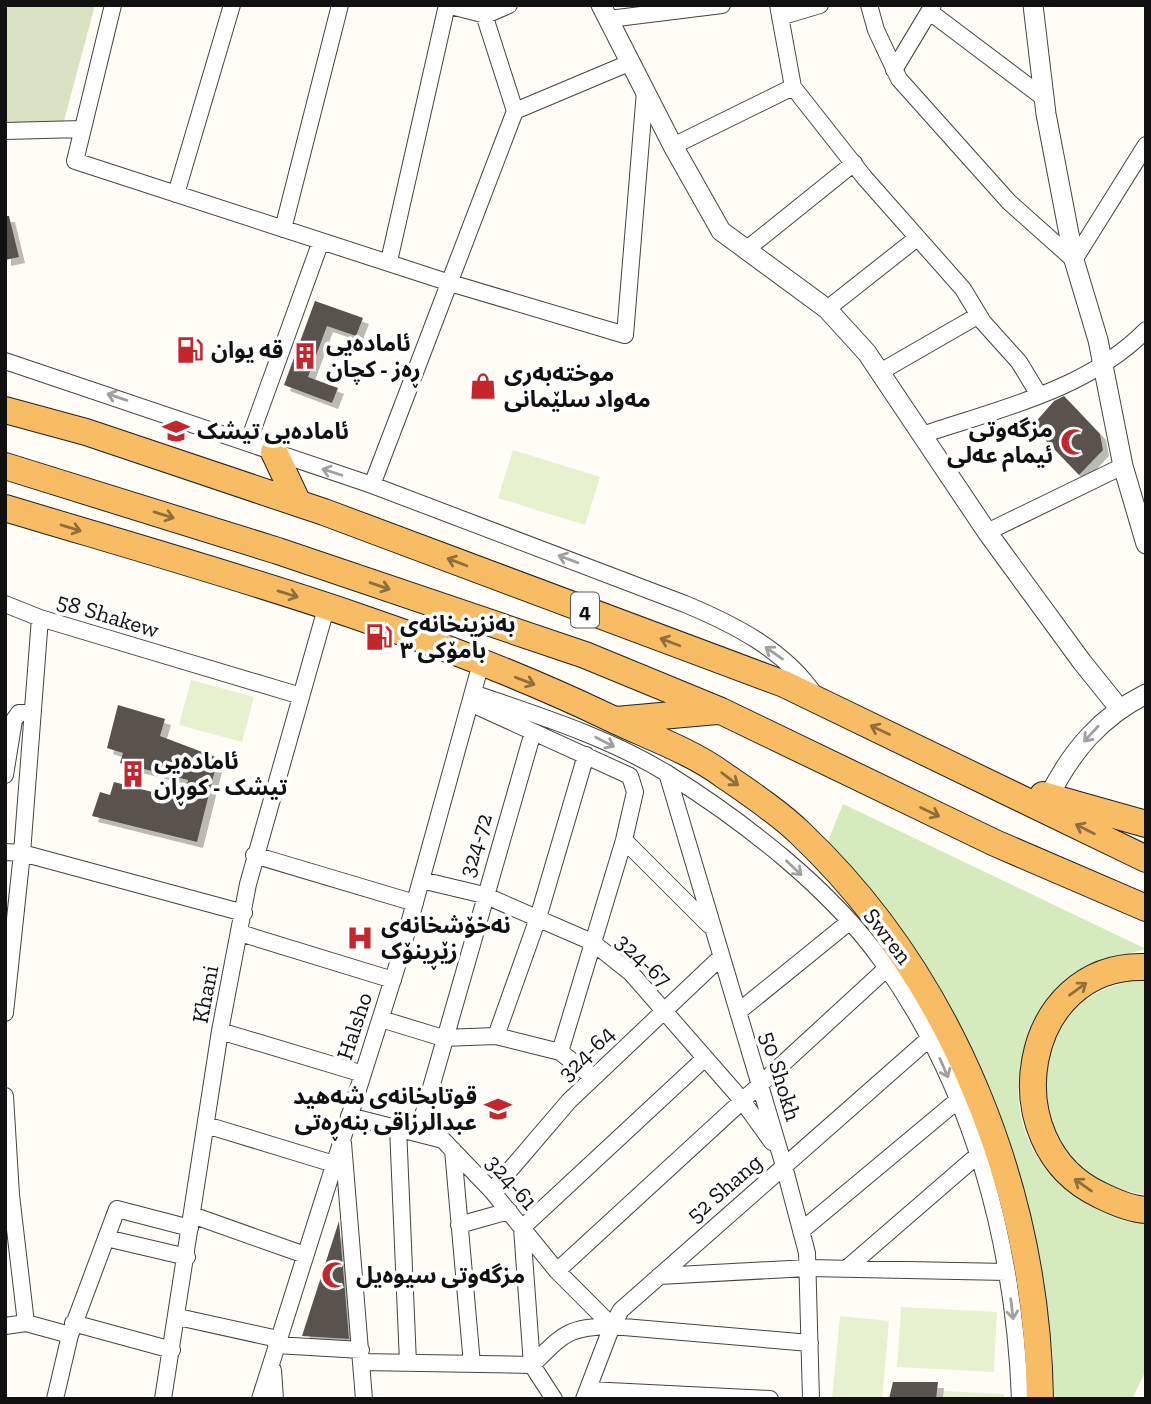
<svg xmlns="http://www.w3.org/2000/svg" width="1151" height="1404" font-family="'Zilla Slab','Noto Sans Arabic',serif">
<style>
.green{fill:#d5ebbd}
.cemetery{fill:#d9e3c4}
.pitch{fill:#e6f2cf}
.building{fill:#5a524d;filter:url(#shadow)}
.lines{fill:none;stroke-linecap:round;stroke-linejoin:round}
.minor-casing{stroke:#444;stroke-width:18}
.tertiary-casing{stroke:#444;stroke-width:21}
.trunk-casing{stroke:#222;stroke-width:28}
.minor{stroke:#fff;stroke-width:16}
.tertiary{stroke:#fff;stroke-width:19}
.trunk{stroke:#f7bc64;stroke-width:26}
.oneway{stroke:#a0a0a0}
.oneway2{stroke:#906f3f}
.labels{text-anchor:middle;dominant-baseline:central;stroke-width:7;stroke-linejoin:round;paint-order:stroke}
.shield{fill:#fff;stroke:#585858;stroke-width:2}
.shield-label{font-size:21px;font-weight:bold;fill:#111}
.poi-label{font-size:23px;font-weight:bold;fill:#111;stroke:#fff;text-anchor:start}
.street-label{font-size:23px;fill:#111;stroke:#fff}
</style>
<defs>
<filter id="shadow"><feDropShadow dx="6" dy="6" stdDeviation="0" flood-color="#0004"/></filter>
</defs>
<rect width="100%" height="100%" fill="#fffdf5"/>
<path class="green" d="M843,804l303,145c-20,6 -42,7 -61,18 -23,14 -41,36 -52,60 -44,94 15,182 113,197v146l-14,29h-80l1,-43 -8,-52 -135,-361 -82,-102z
M1146,977v218c-16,-3 -32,-6 -46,-14 -58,-34 -76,-128 -22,-175 19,-17 43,-23 68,-29z"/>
<path class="cemetery" d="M5,5h90l-33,123 -57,-1z"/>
<path class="pitch" d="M513,450l87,27 -15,48 -87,-27z
M191,680l63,17 -12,45 -63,-17z
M901,1307l96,5 -3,60 -97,-5z
M840,1316l49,5 -7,78h-50z
M943,1391l61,3v5h-61z"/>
<path class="building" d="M5,216h4l10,41 -14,3z
M315,301l48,17 -7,18 -29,-10 -19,51 30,11 -6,15 -48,-18z
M1064,396l36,38 3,16 -24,25 -47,-49 22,-25z
M118,705l47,14 -5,17 58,22 -21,84 -105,-26 8,-24 10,3 4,-13 69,18 5,-20 -68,-17 3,-10 -16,-5z
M339,1221l10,118 -47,-3z
M893,1382h45l-2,17h-47z"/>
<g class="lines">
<defs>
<path id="minor" d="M113,5l-38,156 372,121 178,53 20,-244
M778,5l15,82 71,90 99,112 20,33 36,40 20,33
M869,5l7,25 23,49 110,123 65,58 72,-115
M930,12l114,86
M780,17l40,-12
M609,19l113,-14
M894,70l39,-65
M515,111l114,-48
M5,131l77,-2
M673,146l120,-59
M176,194l56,-189
M283,229l57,-224
M747,249l107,-86
M389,261l58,-256 39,10 23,-10
M827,309l90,-71
M5,361l367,124 313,119c48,20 100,46 130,91
M880,372l99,-57
M922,435c77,-26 165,-45 224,-105
M248,443l73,-202
M372,485l143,-374 -34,-106
M987,532l136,-66
M5,604l35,14
M473,693c66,23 135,44 195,81 75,47 162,114 214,187 91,127 132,283 138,438
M470,703l160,73 5,16 -11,48 -64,212
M667,773l117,393 23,87 4,146
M5,775l9,-55 5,-7 14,-1
M624,840l85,85
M5,852l17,1 222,60
M254,855l161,48
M421,880l63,15 108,47 39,31 110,126 31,43
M240,933l153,47
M738,1012l111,-90
M5,1013l17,-160 18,-235 261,78
M381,1019l62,19 53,-2 64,16 33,25
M220,1031l143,43
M496,1036l42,-118 48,-163
M5,1096l6,99 15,128 44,12 -15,64
M349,1116l94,24 49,51 65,80 55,55
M206,1125l128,39
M398,1127l10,236
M418,1133l115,-401
M343,1143l21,256
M453,1150l19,214
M492,1191l77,-90 152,-144
M192,1215l113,40
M459,1225l50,-14
M801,1231l157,-131
M106,1238l81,19
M846,1269l133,-115
M557,1271l330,-303
M659,1276l149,-8 199,4
M178,1317l100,22
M73,1323l99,27
M5,1326l21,-3
M70,1335l47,-126 73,19
M276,1345l85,5
M361,1362l171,3c31,-30 34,-38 80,-39l198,17
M273,1370l2,29
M589,1390l181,9
M163,1399l57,-368 28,-147 79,-279
M260,1399l139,-439 82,-297
M554,1399l-22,-34 -10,-137 183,-170
M584,1399l28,-73 9,-16 310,-273"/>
<path id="tertiary" d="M601,5l72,141 48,85 106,78 40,44 120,179 95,130 37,46
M1033,5l13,109 28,146 24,80 25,126 23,78
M1049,796c23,-45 51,-79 97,-102"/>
<path id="trunk" d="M5,410l81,22 238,80 460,172 362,175
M274,452l24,51
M5,466l273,85 307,104 136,56 274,132 151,65
M5,508c203,61 411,117 603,209 37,18 81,33 114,57 26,18 55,37 78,59 153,145 237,356 240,566
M616,720l101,-9
M1043,795l103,29
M1146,967c-125,-5 -155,177 -46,228 14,7 30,14 46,15"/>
</defs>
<use href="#minor" class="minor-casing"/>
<use href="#tertiary" class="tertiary-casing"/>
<use href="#trunk" class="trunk-casing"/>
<use href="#minor" class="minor"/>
<use href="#tertiary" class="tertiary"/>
<use href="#trunk" class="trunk"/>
</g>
<defs><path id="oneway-shaft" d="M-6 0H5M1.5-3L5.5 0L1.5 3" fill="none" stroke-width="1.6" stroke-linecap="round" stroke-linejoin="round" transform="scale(1.75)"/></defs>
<g class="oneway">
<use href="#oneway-shaft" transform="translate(117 397) rotate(-161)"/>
<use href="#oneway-shaft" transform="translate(332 472) rotate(-162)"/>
<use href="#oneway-shaft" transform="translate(568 559) rotate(-159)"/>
<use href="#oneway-shaft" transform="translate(774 653) rotate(-145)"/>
<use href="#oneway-shaft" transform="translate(1091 734) rotate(133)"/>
<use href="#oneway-shaft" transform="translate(605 742) rotate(27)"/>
<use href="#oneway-shaft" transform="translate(794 868) rotate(43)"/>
<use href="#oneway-shaft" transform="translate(944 1068) rotate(66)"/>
<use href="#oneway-shaft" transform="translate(1012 1309) rotate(83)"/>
</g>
<g class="oneway2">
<use href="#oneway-shaft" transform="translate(164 515) rotate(17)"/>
<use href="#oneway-shaft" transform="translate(71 528) rotate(17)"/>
<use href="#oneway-shaft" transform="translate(457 562) rotate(-159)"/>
<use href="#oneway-shaft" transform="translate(380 586) rotate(19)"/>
<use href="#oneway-shaft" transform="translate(288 594) rotate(17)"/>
<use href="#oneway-shaft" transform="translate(670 642) rotate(-159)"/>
<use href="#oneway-shaft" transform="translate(525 681) rotate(21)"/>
<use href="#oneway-shaft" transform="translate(880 730) rotate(-155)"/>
<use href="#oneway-shaft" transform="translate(730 779) rotate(37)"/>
<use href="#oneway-shaft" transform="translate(930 812) rotate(26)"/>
<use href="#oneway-shaft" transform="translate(1085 829) rotate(-153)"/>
<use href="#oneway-shaft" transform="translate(1078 989) rotate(-36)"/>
<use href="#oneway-shaft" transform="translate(1083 1185) rotate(-145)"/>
</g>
<defs>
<symbol id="fuel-bare" viewBox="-9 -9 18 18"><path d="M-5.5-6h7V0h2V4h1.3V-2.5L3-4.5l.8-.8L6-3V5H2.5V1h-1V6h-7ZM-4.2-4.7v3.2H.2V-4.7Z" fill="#c4262e" stroke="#fff" stroke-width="2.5" paint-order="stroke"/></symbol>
<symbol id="building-bare" viewBox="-9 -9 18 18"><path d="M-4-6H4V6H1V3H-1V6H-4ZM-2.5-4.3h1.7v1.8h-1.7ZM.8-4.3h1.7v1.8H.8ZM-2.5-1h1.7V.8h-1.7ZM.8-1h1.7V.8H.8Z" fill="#c4262e" stroke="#fff" stroke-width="2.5" paint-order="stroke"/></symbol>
<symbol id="shop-bare" viewBox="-9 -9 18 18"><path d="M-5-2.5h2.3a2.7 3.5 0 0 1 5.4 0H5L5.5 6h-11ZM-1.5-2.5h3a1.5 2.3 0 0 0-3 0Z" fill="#c4262e" stroke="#fff" stroke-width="2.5" paint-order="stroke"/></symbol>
<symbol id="school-bare" viewBox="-9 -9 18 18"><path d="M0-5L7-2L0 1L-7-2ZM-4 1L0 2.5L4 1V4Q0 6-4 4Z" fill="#c4262e" stroke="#fff" stroke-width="2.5" paint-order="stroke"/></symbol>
<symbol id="mosque-bare" viewBox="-9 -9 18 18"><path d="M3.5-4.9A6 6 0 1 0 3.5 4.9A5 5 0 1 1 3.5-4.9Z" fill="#c4262e" stroke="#fff" stroke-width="2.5" paint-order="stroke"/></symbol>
<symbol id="hospital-bare" viewBox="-9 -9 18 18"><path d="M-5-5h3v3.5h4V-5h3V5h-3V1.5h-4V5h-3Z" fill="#c4262e" stroke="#fff" stroke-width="2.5" paint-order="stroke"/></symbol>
</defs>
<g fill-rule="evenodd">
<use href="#fuel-bare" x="171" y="331" width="38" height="38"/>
<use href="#building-bare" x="286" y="337" width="38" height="38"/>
<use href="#shop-bare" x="464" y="367" width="38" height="38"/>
<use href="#school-bare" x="157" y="412" width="38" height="38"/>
<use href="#mosque-bare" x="1055" y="423" width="38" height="38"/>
<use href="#fuel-bare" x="360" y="618" width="38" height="38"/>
<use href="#building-bare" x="114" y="755" width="38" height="38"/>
<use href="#hospital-bare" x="341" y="919" width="38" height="38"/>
<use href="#school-bare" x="479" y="1090" width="38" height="38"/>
<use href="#mosque-bare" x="316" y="1256" width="38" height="38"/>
</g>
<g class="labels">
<rect class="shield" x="571" y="592.5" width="28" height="35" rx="5"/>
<g class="shield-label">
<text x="585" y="610">4</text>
</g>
<g class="poi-label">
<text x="326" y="343">ئامادەیی<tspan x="326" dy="26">ڕەز - کچان</tspan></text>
<text x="211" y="350">قه یوان</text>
<text x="504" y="373">موختەبەری<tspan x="504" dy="26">مەواد سلێمانی</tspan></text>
<text x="1053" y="429" text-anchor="end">مزگەوتی<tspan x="1053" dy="26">ئیمام عەلی</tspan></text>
<text x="197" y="431">ئامادەیی تیشک</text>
<text x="400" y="624">بەنزینخانەی<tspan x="400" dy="26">بامۆکی ٣</tspan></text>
<text x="154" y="761">ئامادەیی<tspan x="154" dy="26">تیشک - کوڕان</tspan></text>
<text x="381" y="925">نەخۆشخانەی<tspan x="381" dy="26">زێڕینۆک</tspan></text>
<text x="477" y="1096" text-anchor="end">قوتابخانەی شەهید<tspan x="477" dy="26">عبدالرزاقی بنەڕەتی</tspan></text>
<text x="356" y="1275">مزگەوتی سیوەیل</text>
</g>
<g class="street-label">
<text transform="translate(108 615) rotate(17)">58 Shakew</text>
<text transform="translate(475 845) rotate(-73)">324-72</text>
<text transform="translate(888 936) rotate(52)">Swren</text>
<text transform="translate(644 960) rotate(43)">324-67</text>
<text transform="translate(205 994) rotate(-79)">Khani</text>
<text transform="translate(354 1026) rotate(-72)">Halsho</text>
<text transform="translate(586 1053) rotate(-44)">324-64</text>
<text transform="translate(781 1076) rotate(73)">50 Shokh</text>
<text transform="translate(512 1182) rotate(49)">324-61</text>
<text transform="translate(724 1188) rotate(-41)">52 Shang</text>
</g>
</g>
<rect width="1151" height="1404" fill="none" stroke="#111111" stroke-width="14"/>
</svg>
